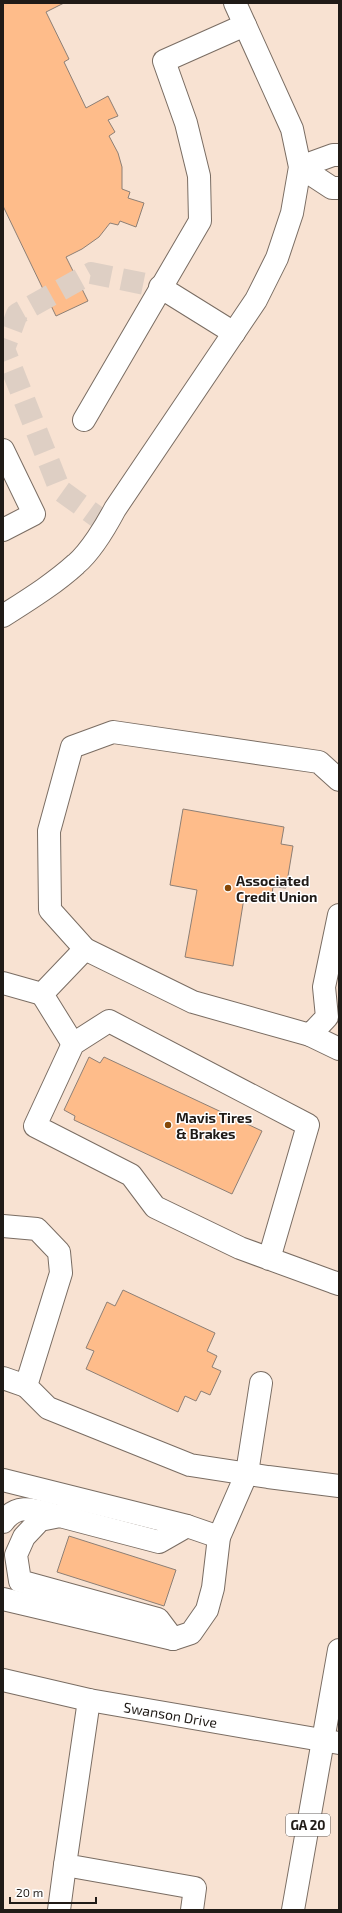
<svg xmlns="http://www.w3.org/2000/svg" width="342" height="1913" font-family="'Exo 2',sans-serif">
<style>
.built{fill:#f8e2d2}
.building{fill:#febc8a;stroke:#8d7f75}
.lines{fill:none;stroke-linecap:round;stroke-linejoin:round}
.minor-tunnel{stroke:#decfc4;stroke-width:22;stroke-dasharray:22 11;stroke-linecap:butt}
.minor-casing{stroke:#7a6d63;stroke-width:24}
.highway-casing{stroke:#7a6d63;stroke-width:24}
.minor{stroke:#fff;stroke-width:22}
.highway{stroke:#fff;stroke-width:22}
.poi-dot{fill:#854707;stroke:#fff;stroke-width:1.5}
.labels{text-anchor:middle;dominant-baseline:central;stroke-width:3;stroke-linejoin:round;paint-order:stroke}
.shield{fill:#fff;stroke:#635f5d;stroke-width:1}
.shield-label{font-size:13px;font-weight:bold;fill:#201b17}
.poi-label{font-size:14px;font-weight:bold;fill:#201b17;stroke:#fff;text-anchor:start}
.street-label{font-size:14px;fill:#201b17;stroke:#fff}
</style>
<rect width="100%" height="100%" fill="#ffefe3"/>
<path class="built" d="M3,3h336v1907h-336z"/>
<path class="building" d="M3,3h61l-18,9 23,47 -5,3 22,46 22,-12 10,20 -10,4 7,12 -6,4 9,17 4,14v22l8,3 -2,6 16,5 -8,24 -16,-6 -2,4 -8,-2 -11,14 -17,12 -16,8 22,44 -32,15 -53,-110z
M183,809l101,18 -3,17 12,2 -7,42 -13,-1 -2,15 -27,-4 -11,68 -48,-9 12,-67 -27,-5z
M89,1057l11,6 4,-6 158,74 -30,63 -158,-74 1,-4 -11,-6z
M123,1290l92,43 -8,18 10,5 -5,11 9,4 -11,24 -9,-4 -5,10 -11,-5 -7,16 -92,-43 8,-18 -8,-3 21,-46 8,4z
M69,1536l107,34 -12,36 -107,-34z"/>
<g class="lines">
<path class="minor-tunnel" d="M107,524l-47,-34 -56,-141 13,-35 74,-41 69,14"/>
<defs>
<g id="minor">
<path d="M339,155h-6l-33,12 32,21h7"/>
<path d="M160,287l74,46"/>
<path d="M84,420l116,-199 -1,-45 -13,-53 -22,-62 81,-36"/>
<path d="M3,450l31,64 -31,16"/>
<path d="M3,616c25,-16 51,-32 73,-52 14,-12 30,-38 39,-55l141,-209 21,-42 15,-45 8,-46 -8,-38 -57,-126"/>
<path d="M339,780l-20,-18 -206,-30 -41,15 -23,84 1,79 35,39 108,53 117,33 17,-18 -3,-30 15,-72"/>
<path d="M3,983l39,11 43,-45"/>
<path d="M42,994l31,50"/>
<path d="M310,1035l29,14"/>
<path d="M3,1226l34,3 22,23 2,21 -35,113 22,22 142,57 78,12 71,9"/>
<path d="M269,1259l39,-134 -199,-104 -36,23 -38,82 96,49 24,32 85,41 93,34 6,2"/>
<path d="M3,1378l23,8"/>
<path d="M3,1480l184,46 32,11"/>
<path d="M3,1522c15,-21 34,-11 55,-6"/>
<path d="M3,1599l170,40 18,-6 16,-23 6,-22 6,-51 28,-64 14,-90"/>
<path d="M173,1639l-15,-20 -138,-38 -4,-26 8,-18 16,-17 20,-4 99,26 28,-16"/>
<path id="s1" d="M3,1680l86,20 250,43"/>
<path d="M89,1700l-24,165 130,23 -3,22"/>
<path d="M59,1910l6,-45"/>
</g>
<path id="highway" d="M293,1910l46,-260"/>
</defs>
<use href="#minor" class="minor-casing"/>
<use href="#highway" class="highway-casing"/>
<use href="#minor" class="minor"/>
<use href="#highway" class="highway"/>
</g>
<g class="poi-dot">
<circle cx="228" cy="888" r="4"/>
<circle cx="168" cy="1125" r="4"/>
</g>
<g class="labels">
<rect class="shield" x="286" y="1814" width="44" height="22" rx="3"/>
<g class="shield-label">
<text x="308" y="1825">GA 20</text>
</g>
<g class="poi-label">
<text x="236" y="880">Associated<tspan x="236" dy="16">Credit Union</tspan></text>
<text x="176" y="1117">Mavis Tires<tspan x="176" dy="16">&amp; Brakes</tspan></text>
</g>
<g class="street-label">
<text stroke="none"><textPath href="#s1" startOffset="171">Swanson Drive</textPath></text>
</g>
</g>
<rect width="342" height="1913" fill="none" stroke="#201b17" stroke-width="8"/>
<path d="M10 1897v6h86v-6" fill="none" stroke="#201b17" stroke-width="2"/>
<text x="16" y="1897" font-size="12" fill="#201b17" stroke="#ffffff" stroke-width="3" paint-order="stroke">20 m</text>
</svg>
